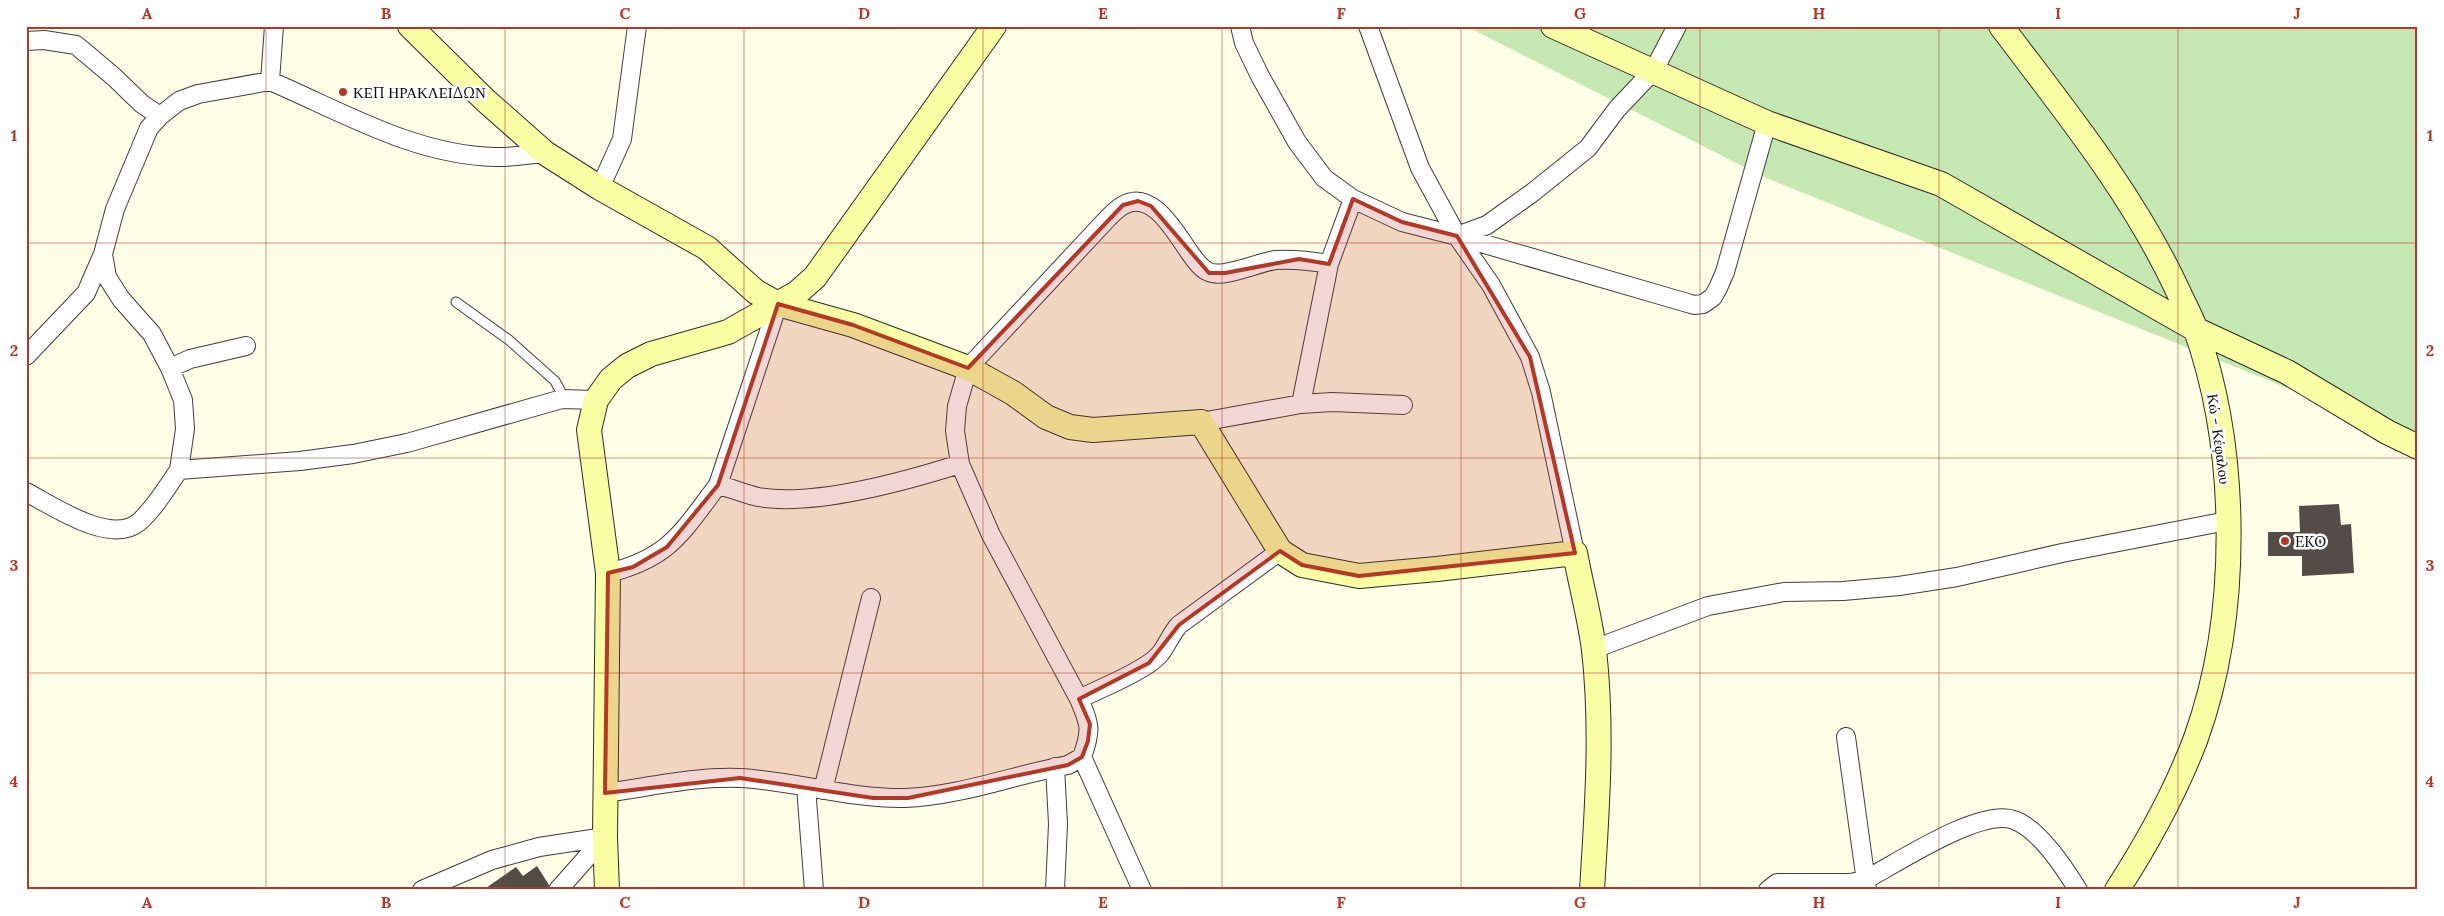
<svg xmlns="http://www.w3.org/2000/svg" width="2444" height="916" font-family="Lora,serif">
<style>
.green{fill:#c5e7b2}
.building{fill:#524d46}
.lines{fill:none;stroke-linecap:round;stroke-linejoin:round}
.lane-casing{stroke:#3d3d3d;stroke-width:11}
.street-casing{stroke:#3d3d3d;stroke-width:20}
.secondary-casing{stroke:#2c2c2c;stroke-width:26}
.lane{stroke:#fff;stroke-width:9}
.street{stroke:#fff;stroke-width:18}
.secondary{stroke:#f9fda3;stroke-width:24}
.marked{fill:#b53726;fill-opacity:0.2;stroke:#b53726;stroke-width:4;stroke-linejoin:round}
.grid{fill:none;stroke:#b53726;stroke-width:1;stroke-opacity:0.55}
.poi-dot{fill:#b53726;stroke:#fff;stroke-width:2}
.labels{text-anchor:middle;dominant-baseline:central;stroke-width:5;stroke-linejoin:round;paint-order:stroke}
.poi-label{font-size:15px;fill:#0a0a0a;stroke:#fff;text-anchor:start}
.street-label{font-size:15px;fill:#0a0a0a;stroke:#fff}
.neatline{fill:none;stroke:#b53726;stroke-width:2}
.grid-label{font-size:16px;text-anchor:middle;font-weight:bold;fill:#b53726}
</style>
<rect width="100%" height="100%" fill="#fffee6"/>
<path class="green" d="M1466,26h952v418l-155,-66 -499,-201z"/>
<path class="building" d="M2339,504l2,21 10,-1 3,49 -52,3v-20h-34v-24h32l-1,-26z
M537,866l12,19 -1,5h-65l33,-23 7,9z"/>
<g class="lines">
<defs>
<path id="lane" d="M456,302l53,38 46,41 6,11 1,7"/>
<path id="street" d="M1240,26l4,17 16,33 37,66 27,36 29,21 49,23 55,14
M1368,26l52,142 37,68 34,49 39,72 11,35 34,161
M1677,26l-23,44 -37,39 -29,39 -56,45 -45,32 -30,11 227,66 10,3 9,-1 10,-7 5,-9 7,-16 42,-149
M26,41l18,-1 32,5 38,32 28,27 18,12
M270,81c73,31 144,74 225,76 16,1 34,-3 50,-4
M600,188l22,-49 15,-113
M26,356l60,-63 17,-39
M170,368l20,-9 56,-13
M1301,404l31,-2 71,3
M1201,422l100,-18 28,-140
M179,470l6,-41 -2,-29 -13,-32 -18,-34 -31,-35 -14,-22 -4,-23 12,-45 34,-81 11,-12 19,-15 19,-7 72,-13 4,-55
M718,485l60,-181
M26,492c27,14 85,54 113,30 16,-14 28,-35 40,-52l121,-9 53,-7 54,-11 155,-44 34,1
M608,573c62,-15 74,-41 110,-88 13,3 27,9 40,12 56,10 148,-16 202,-33
M1594,649l114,-43 76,-14 59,-1 56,-5 58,-9 105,-24 165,-32
M1079,699l-88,-164 -31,-71 -5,-33 2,-25 11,-38 140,-150c4,-4 9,-9 14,-12 30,-19 54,28 68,47 5,7 11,16 19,19 15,7 49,-10 67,-12 18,-1 35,1 53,4l24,-65
M1846,737l21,152
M1055,767l3,57 -3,66
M806,787l8,103
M823,790l48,-192
M605,793c44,-6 91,-17 135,-15 56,3 109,21 165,20 55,-2 109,-23 163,-33l14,-8
M422,890l70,-30 47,-13 66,-10
M558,890l47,-53
M1142,890l-60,-133c10,-28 8,-32 -3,-58 20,-10 68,-29 81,-45 7,-9 11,-20 19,-29l101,-74
M1768,890l9,-7h73l15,-3c32,-17 116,-73 149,-60 25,9 50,47 64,70"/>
<path id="secondary" d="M410,26l75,74 60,53 55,35 107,60 49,44 22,12 75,21 115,43 45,25 33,24 24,10 23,3 108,-8 79,129 22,14 57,11 78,-7 138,-16c6,32 15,65 19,97 9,80 3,160 -2,240
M1553,26l214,97 174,61 254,145 92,43 100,60 31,15
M2001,26c64,85 132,168 177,265 6,13 13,26 18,39 43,122 44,286 0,408 -20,53 -48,104 -79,152
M607,890l-2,-53 3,-264 -19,-143 7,-30 15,-21 16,-13 24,-12 77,-22 69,-39 18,-16 179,-251"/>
</defs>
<use href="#lane" class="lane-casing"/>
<use href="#street" class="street-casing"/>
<use href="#secondary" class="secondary-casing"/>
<use href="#lane" class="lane"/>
<use href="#street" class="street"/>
<use href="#secondary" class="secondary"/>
</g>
<path class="marked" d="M1353,199l49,23 55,14 73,121 45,196 -216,23 -57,-11 -22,-14 -101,74 -30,38 -70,36 11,25 -2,17 -6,16 -14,8 -160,33h-35l-133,-20 -135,15 3,-220 25,-6 34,-20 51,-62 60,-181 75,21 115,43 155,-163 15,-4 13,5 58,67h16l74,-14 30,5z"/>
<path class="grid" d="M266,26v864M505,26v864M744,26v864M983,26v864M1222,26v864M1461,26v864M1700,26v864M1939,26v864M2178,26v864M26,243h2392M26,458h2392M26,673h2392"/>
<g class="poi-dot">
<circle cx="343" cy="92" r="5"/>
<circle cx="2285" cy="541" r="5"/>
</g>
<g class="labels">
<g class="poi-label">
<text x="353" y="92">ΚΕΠ ΗΡΑΚΛΕΙΔΩΝ</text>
<text x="2295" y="541">EKO</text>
</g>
<g class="street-label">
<text transform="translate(2219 439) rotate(82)">Κώ - Κέφαλου</text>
</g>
</g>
<rect width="2444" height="916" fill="none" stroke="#ffffff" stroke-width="55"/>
<rect x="28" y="28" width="2388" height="860" class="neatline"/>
<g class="grid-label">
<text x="147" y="19">A</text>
<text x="386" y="19">B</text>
<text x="625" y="19">C</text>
<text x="864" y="19">D</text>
<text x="1103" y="19">E</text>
<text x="1341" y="19">F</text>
<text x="1580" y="19">G</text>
<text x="1819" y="19">H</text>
<text x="2058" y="19">I</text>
<text x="2297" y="19">J</text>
<text x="14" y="141">1</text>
<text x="2430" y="141">1</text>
<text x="14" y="356">2</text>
<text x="2430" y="356">2</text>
<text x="14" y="571">3</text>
<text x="2430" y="571">3</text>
<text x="14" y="787">4</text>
<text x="2430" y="787">4</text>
<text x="147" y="908">A</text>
<text x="386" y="908">B</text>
<text x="625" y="908">C</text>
<text x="864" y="908">D</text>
<text x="1103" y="908">E</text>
<text x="1341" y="908">F</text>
<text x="1580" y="908">G</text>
<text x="1819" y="908">H</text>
<text x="2058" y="908">I</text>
<text x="2297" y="908">J</text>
</g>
</svg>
